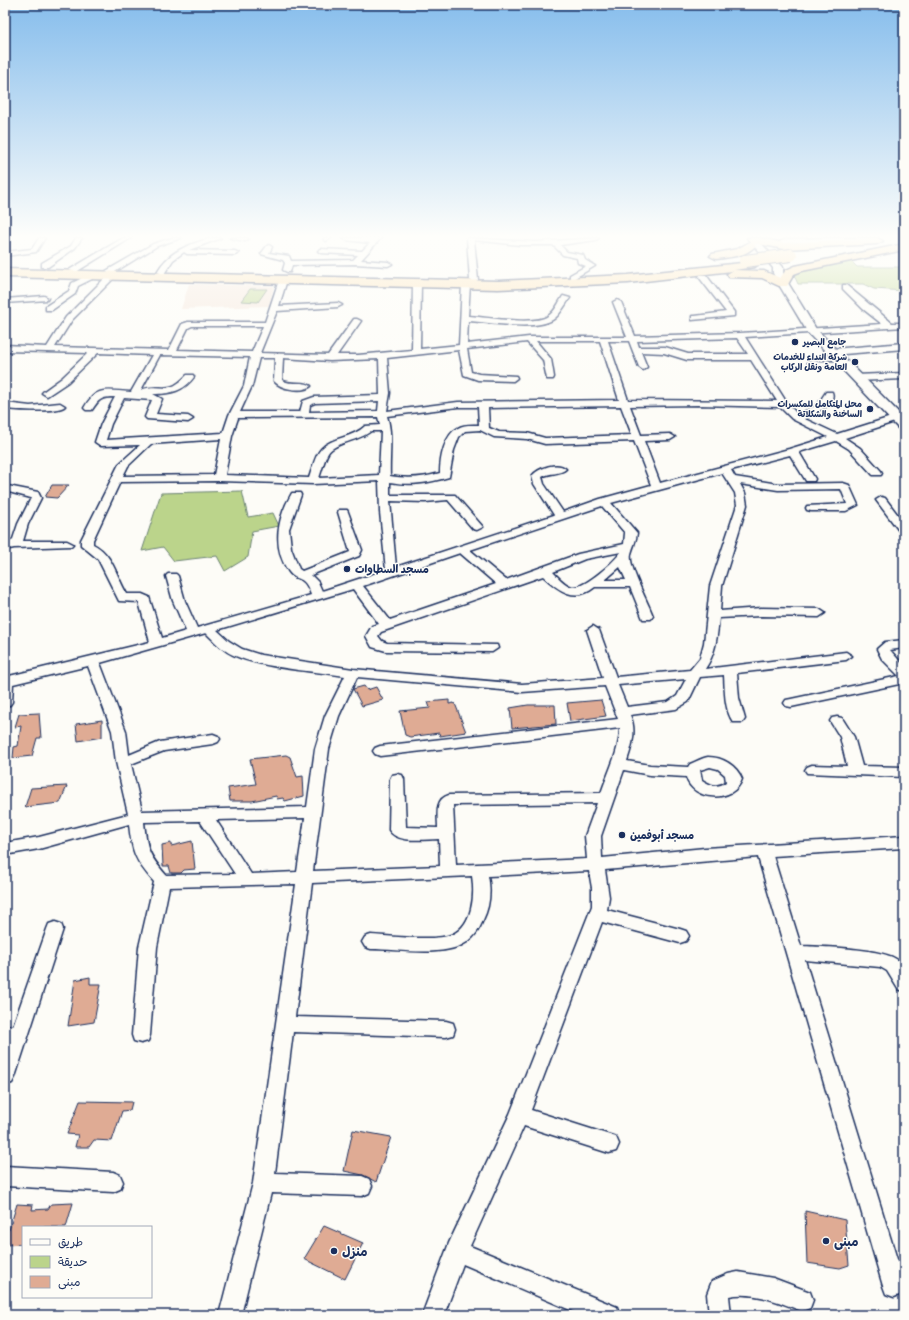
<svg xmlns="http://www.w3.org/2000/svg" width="909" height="1320" font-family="'Patrick Hand','Playpen Sans Arabic',sans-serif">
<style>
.built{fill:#f4e4d9}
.green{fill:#bbd48b;stroke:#6b8274}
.building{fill:#dfab94;stroke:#1b2f5e}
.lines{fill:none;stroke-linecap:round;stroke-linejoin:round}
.minor-casing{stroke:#1b2f5e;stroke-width:3}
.secondary-casing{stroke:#1b2f5e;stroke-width:3}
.trunk-casing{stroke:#1b2f5e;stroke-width:3}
.minor{fill:#fdfcf7;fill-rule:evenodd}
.secondary{fill:#fdfcf7;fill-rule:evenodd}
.trunk{fill:#fbddab;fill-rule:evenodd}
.trunk-bridge-casing{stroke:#1b2f5e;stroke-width:14;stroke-linecap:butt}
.trunk-bridge{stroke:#fbddab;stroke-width:12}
.poi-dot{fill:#1b2f5e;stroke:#fdfcf7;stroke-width:1.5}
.labels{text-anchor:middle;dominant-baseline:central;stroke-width:3;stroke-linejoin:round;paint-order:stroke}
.far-poi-label{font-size:9px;font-weight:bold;fill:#1b2f5e;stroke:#fdfcf7;text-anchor:end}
.poi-label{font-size:11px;font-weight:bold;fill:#1b2f5e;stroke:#fdfcf7;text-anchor:start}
.near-poi-label{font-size:13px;font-weight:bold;fill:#1b2f5e;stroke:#fdfcf7;text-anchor:start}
</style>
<rect width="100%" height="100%" fill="#fdfcf7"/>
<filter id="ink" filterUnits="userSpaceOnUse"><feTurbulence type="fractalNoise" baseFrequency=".025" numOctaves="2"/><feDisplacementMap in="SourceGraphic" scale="8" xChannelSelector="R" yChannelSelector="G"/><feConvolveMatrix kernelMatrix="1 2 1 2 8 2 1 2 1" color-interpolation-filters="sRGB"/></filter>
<g filter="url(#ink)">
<path class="built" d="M189,284l85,2 -5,20 -88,3z"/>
<path class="green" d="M838,261l14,1 5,5h47v24l-30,-2 -11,-5h-65l-4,-9v-3z
M250,289h17l-9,13 -17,-1z
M242,491l6,26 25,-4 6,13 -27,5 -4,26 -23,14 -8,-15 -43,5 -11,-14 -21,4 19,-58z"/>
<path class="building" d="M52,485h17l-12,13 -12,-1z
M364,686l3,4 9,-3 7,13 -21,6 -9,-17z
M449,700v4l5,-1 2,3 10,26 -26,4 -1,-3 -29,4 -5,-2 -5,-24 30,-3 -2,-6z
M601,700l5,16 -36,5 -3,-18z
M528,705h27l1,19 -44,4 -2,-20z
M39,713l2,25h-4l-5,18 -19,2 1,-11 4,-1 3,-20 -6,1 4,-13z
M102,720v17l-24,4 -2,-17z
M286,755l4,2 7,20 6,-1 1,20 -19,5 -2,-3 -6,1 -1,-3 -24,5h-22l-2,-13 28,-4 -6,-25z
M67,786l-7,17 -35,4 6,-19z
M192,841l3,28 -11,1 -3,3h-10l-2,-7h-6l-1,-21 9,-2v3z
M90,977v7h11l-7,38 -26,4 7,-46z
M80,1101l52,1 -2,8 -8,1 -10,30 -18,-1 -5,7h-14l3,-12 -11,-1z
M353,1130l38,7 -15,45 -13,-7 -19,-4z
M73,1203l-7,24h-43v17l-18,1v-15h4l8,-26 16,1 -1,5 16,-1 3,-5z
M805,1211l40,9 4,45 -9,3 -33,-5z
M324,1226l39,17 -18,36 -41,-20z"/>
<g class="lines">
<defs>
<path id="minor" d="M39,238h6l-9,14 -31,4v-4l27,-3z
M76,238h6l-7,10 -27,19h-6v-4l29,-17z
M123,238h8l-55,34 -7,-2z
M172,238h9l-24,8 -44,27 -7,-2 47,-27z
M212,238h9l-32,12 46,1 4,2 -4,2 -48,-1 -3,-2 -11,8 -9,14 -7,-2c12,-21 32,-28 55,-34z
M230,238h17l1,1 -3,2z
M324,238h7l-5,3 -2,-1z
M343,238h38l-20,22 27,2 4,2 -4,2 -33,-2 -63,1 -2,7h-3l-4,-2 2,-7 -2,-3 -22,-6 6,-8 2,-1 3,2 -3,6 20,3 2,5 62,-1 5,-5 -37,-2 -3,-2 3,-2 41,2 8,-8 -24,-3z
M467,238l68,4 64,-4 -3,2 -36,5 7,7 16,3 2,5 10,6 -22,13h-3v-4l16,-9 -8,-3 -1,-5 -14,-3 -10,-10h-33l-46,-5 4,40 -4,2 -4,-2z
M827,238h52l-3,2 -88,3 -13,4 -3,-2 15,-6z
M95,272l7,2 -24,12 -3,8 -23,16h-6v-4l23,-15 3,-8z
M110,273l7,2 -45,45 -17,27 114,3 13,-26 6,-2h77l14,-42 4,-2 4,2 -8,26 59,-3 4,2 -4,2 -61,4 -17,42 68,2 26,-36h3l4,2 -24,34h21l54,-5 1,-67 4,-2 4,2 -1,66 39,-4 3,-61 4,-2 4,2 -2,32c18,1 67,10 80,0 7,-4 11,-14 15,-20l7,2c-5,7 -9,15 -15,20 -16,14 -66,4 -87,3l-1,23 62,-7h98l-14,-35 4,-2 4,2 14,34 105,-3 142,-9 -19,-15 -20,-20v-4h3l46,38h12v4l-159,10 42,66 11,12 20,-11 8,-12h6c5,13 -19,22 -28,27l3,1 30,14 67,-21v6l-59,19 15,10 21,23 1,2 -1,2h-8l-24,-26 -13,-8 -37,11 16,27 -1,2h-8l-16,-26 -59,15 4,7 43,7 65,-1 6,2 9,20 -12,6h-35l-4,-1 -1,-2 1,-2 40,-2 -6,-15 -63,1 -38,-6 5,9 2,12 -25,81 -2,25 41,-3 58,1 6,4 -6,4 -58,-1 -42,2c-2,19 -3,35 -14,51l141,-17 6,4 -6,4 -109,13 2,25 6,21 -2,3h-10c-9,-13 -8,-32 -9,-47l-24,2 -12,25 -12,7 -46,6c7,15 2,31 -3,46l23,4 38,2 2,-3c5,-2 12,-6 18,-7 15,0 29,9 34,22 -8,25 -50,22 -56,-2l-36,-2 -26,-5 -23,66 1,22 103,-10 199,-12v12l-131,8 28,90c20,1 87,2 99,16 6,8 4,20 4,29l-6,-2 -11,-18 -7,-4 -75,-7 99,322 -2,12 -8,3 -8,-3 -3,-8 -125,-429 -153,13 4,27 -2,13 73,19 6,2 3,5 -3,5 -6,2 -78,-21 -71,188 85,27 3,7 -3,7 -7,2 -85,-27 -54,120 147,61 3,8h-38l-119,-51 -19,51h-22l27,-72 61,-129 82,-208v-18l-3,-17 -101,5c3,15 2,30 -5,44 -3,8 -8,17 -16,22 -22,16 -70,7 -96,7l-6,-2 -3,-5 3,-5 6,-2c19,1 66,7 82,-1 20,-10 22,-39 19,-58l-160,7 -17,134 151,4 7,2 2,6 -2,6 -7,2 -153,-5 -18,141 87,3 7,3 3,7 -3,7 -7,3 -91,-3 -30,122h-22l34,-132 43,-299 -127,3 -12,60 -7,88 -2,6 -7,2 -7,-2 -2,-6 7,-88 15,-65c-19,-22 -22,-29 -25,-58l-90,25 -34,6v-12l34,-6 89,-23 -12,-52 -4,-31 -24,-65 -75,18 -1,18 -2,3 -5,1v-29l145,-35 -11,-40 -20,-1 -21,-42 -17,-14v-5l38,-76 21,-19 -39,1 -6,-4 6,-18 14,-27c-14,0 -16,2 -23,13h-6l-2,-2c13,-23 23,-17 47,-16l21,-37 -54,-2 -30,29 -21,14 -5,-3 2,-2 18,-13 26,-25 -83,-2v-6l42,2 19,-30zM192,326h71l-11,26 -75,-2 11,-22zM737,338l11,16h-60l-23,-7h-26l-2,-6zM536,341h64l19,59 -161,2 -71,9 3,-18 -3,-35 72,-8 5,25 14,5 35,1 4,-3 -1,-2 -37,-2 -8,-2 -4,-23 60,-7 16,18 4,19h6l1,-2 -3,-18zM608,341h21l10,26 4,3 4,-3 -6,-15 23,1 23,7h64l26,41 -149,-1zM160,355l90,2 -6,29 -15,29 -6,18 -117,7 5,-16 13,-26 28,2 -7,17 2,2 41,3 5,-3 -5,-3 -32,-2 6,-15 -9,-5c18,0 31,-3 41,-17l-1,-2h-6c-20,22 -25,7 -46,15zM259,358h16l-1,23c6,8 29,12 37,5 -7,-6 -20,0 -29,-6l1,-22 47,3 49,-2 1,36 -66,2 -11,4 -3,11h-60l12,-26zM379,401l-1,10 -69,1 1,-7 5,-2zM698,405l82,2 12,12 36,18 -39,12 -129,34 -16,-42 26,-1 5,-3 -5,-3 -29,1 -11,-29zM621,406l11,29 -87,3 -18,-5 -28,-1 -10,-4 -1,-20zM458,407h20l1,18c-7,0 -15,-1 -21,3 -14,7 -18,31 -18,45 -17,5 -33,6 -50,3 -1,-19 3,-42 -3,-60zM378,417l2,8 -15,1c-12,12 -33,11 -44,23 -6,6 -9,21 -12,29l-84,-3 7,-39 6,-18zM480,430l14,7 33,2 18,5 89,-3 17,44 -51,14 -37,13 -19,-28 -2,-7c8,-5 18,-2 24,-8 -8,-8 -28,-1 -34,7l2,8 20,31 -158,52 -6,-66 35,1 23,-2 25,29 4,1 6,-3 -28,-32h-65v-13c21,4 38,1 59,-5l5,-27 5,-13 6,-6zM371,431h10l-2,44 -60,3c3,-8 5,-18 9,-25 7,-11 32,-12 43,-22zM221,439l-7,36 -91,1 5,-10 23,-22zM722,473l13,20 2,12 -27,81 -6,57 -4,15 -10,12 -74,7 -17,-47 -6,-4 -6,4 16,48 -81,6 -169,-15 -92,-14 -19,-6 -13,-8 -12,-11 136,-41 26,35 -7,2 -6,10 6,11 14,4 106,1 6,-4 -1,-3 -110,-2 -5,-2 -4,-5 3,-4 162,-56c16,15 32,27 52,11h35l13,32h8l2,-3c-5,-14 -25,-50 -22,-62 2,-8 5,-12 6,-21l-26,-30zM219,481l94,3 66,-3 1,31 6,58 -64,21 -4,-9 -7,-7 48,-19 3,-6 -14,-38 -1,-2h-8l-1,2 12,40 -48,19 -3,-2 -8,-21 -2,-19 12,-34 -1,-2h-8c-14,23 -21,54 -3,79 8,11 15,1 22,23l-114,33 -12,-27 -7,-25 -2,-2h-8l-2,2 7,25 13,30 -24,7 -13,-41 -7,-3h-15c-11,-18 -14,-40 -34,-50v-4l27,-58zM602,506l23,27 -1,11 -46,10 -72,26 -36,-30zM621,552c-7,10 -37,37 -49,35 -7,-2 -14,-10 -19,-15l32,-13zM460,553l36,31 -106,36 -27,-34zM620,567l6,13h-21zM206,633c8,8 16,17 27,22 28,13 80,16 112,21l-20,40 -10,33 -8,58 -165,4 -11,-47 33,-13 49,-7 5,-2 2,-3 -2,-3 -5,-2 -53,8 -31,13 -3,-24 -26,-68zM357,677l165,15 83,-6 13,33 -238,27 -5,2 -2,3 2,3 5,2 240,-28c0,22 -12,44 -19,65l-152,2c-15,4 -11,21 -11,33l-32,-1 -2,-48 -2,-4 -5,-1 -5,1 -2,4 -1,51c8,14 36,9 50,9l1,27 -127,5 16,-122 10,-33zM686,679l-9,17 -9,6 -41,5 -9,-22zM710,767l8,2 7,6 1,7c-9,7 -16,3 -24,-2l-2,-10zM597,803l-12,33 2,23 -131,6 -3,-60zM305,818l-8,54 -46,2 -35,-54zM200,821l35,53 -69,1c-18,-21 -19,-25 -22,-53z
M700,275h6l28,37v4l-42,4v-4h3l31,-4 -27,-35z
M44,296l4,2 -1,2 -42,3v-4z
M904,343v6l-72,6 -4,-3 4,-3z
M811,361l33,1 4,3 -4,3 -36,-2v-4z
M904,373v6l-48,2 -4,-3 4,-3z
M5,403l25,3 30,-3 5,3c-8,7 -49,4 -60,3z
M8,486l30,6 3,6 -13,26 -5,17h44l6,3 -2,2 -57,2 -9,2v-6l5,-2 3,-3 5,-15 13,-26 -26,-7v-4z
M881,497l4,1 19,25v10l-4,-1 -24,-32z
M904,640v8l-14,2 14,16v17l-113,24 -5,-1 -2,-3 2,-3 5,-1 108,-23 -17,-17 -5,-10 8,-7z
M837,717l5,1 12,19 8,29 42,1v10l-97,-4 -2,-3 2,-3 5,-2 35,1 -7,-29 -10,-16 2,-3z
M55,922l6,2 2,5 -48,148 -3,6 -7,2v-37l2,-6h-2v-16h8l34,-97 2,-5z
M5,1166l108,6 7,3 3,7 -3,7 -7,3 -108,-6z
M738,1272l35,6 37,14 3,8 -3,8 -8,3c-23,-9 -48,-20 -73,-15l2,19h-22l-2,-21 5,-13 16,-7z"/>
<path id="secondary" d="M747,238h9l27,29v6l5,10 28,46 88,89v12l-5,-1 -91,-96 -30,-50 -5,-10v-5z"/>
<path id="trunk" d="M748,238h12l24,5 93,-5 6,3 -6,3 -93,5 -30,-6 2,2c-10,12 -26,12 -40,14l-6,-3 2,-2 25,-5 13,-7 -2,-3z
M904,244v6l-102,21 -8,3 -7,12h-8l-17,-8 -33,-1 -2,-3 5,-3 -104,12 -130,6 -493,-12v-8l493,12 130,-6 123,-13 4,1 2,2 -2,2 -21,3 30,1 16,7 6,-8 9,-4z"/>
</defs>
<use href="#minor" class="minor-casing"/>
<use href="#secondary" class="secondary-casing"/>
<use href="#trunk" class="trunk-casing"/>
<use href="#minor" class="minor"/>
<use href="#secondary" class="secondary"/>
<use href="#trunk" class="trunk"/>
<defs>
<path id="trunk-bridge" d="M745,261l46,-6"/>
</defs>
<use href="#trunk-bridge" class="trunk-bridge-casing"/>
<use href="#trunk-bridge" class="trunk-bridge"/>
</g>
</g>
<linearGradient id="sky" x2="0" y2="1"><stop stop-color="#86bdec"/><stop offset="0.56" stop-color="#fefefb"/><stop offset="1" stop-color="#fefefb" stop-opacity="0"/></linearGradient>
<rect width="909" height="422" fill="url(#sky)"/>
<g class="poi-dot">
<circle cx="795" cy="342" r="4"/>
<circle cx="855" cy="362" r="4"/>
<circle cx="870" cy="409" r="4"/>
<circle cx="347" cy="569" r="4"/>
<circle cx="622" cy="835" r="4"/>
<circle cx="826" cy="1241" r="4"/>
<circle cx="334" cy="1251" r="4"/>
</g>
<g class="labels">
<g class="far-poi-label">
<text x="803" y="342" text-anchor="start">جامع البصير</text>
<text x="847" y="357">شركة النداء للخدمات<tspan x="847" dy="10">العامة ونقل الركاب</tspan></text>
<text x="862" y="404">محل المتكامل للمكسرات<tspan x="862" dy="10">الساخنة والشكلاتة</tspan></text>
</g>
<g class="poi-label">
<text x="355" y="569">مسجد السطاوات</text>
<text x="630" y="835">مسجد أبوفمين</text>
</g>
<g class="near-poi-label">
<text x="834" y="1241">مبنى</text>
<text x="342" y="1251">منزل</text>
</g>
</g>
<rect width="909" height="1320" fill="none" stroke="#fdfcf7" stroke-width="20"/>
<rect x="10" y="10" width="889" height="1300" fill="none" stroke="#1b2f5e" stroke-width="1.5" filter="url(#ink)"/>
<rect x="22" y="1226" width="130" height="72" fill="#fdfcf7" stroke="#a3aaba"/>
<rect x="30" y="1239" width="20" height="6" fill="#fdfcf7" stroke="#a3aaba"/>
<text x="58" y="1246" font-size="12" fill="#1b2f5e">طريق</text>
<rect x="30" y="1256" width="20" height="12" fill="#bbd48b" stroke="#a3aaba"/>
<text x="58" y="1266" font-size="12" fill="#1b2f5e">حديقة</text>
<rect x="30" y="1276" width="20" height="12" fill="#dfab94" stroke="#a3aaba"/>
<text x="58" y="1286" font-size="12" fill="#1b2f5e">مبنى</text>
</svg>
